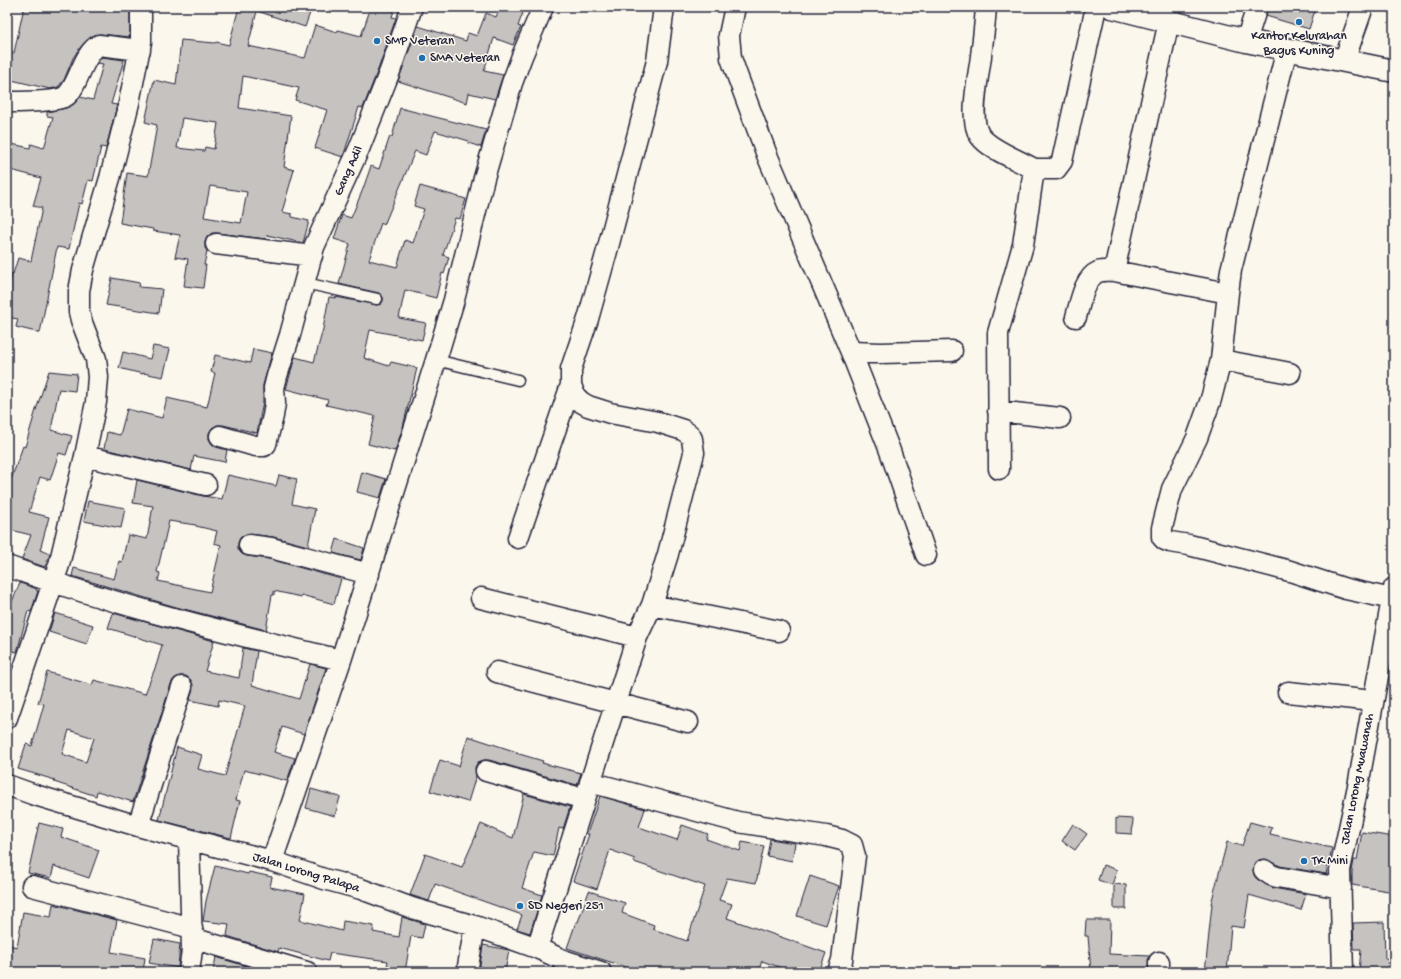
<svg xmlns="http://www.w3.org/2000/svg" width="1401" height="979" font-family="'Gochi Hand',sans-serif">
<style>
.building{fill:#c6c2c0;stroke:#22223b;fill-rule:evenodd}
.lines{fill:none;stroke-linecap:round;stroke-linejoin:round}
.lane-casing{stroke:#22223b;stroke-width:13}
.street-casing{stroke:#22223b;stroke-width:23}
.secondary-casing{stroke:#22223b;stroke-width:25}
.lane{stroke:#fbf7ec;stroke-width:10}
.street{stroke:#fbf7ec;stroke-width:20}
.secondary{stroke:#fbf7ec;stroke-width:22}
.poi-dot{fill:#1f6fb2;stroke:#fbf7ec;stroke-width:1.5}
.labels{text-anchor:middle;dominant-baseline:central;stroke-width:3;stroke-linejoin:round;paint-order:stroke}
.poi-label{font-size:13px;fill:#22223b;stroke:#fbf7ec;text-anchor:start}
.street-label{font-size:13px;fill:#22223b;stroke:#fbf7ec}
</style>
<rect width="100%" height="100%" fill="#fbf7ec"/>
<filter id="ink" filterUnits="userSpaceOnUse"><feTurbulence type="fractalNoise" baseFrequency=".025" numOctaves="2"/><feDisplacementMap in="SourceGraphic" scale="8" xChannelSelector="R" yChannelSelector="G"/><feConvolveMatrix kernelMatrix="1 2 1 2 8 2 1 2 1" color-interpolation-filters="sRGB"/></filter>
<g filter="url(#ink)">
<path class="building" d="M24,7h105l-1,4 2,1v25l-30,-3 -8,2 -7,6 -6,7 -6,9 -9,22 -6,7 -8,2 -43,-10v-27l7,1z
M239,7h73l-7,20 -48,-16 -9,35 57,12 10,-33 22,7 1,-2 23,6 10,-29h24l-3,10 4,1 -17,49 -16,41 -4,-1 -16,50 -28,-9 12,-38 -32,-10 4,-12 -56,-12 -4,32 52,8 -7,51 10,3 -12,42 10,2v3l17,4 -6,22 -36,-8 -1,4 -49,-6h-5l-5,4 -2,5v6l2,3 -3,14h2l-3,23 -19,-2 4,-27 -13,-2 5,-22 -27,-4v-2l-33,-6 7,-50 21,3 9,-51 -12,-3 9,-42 22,5 5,-45 34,3 1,-1 13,3zM182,118l36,5 -4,26 -9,-2 -1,4 -27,-3zM210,186l37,6 -6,31 -37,-6z
M500,7h25l-7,19 3,1 -8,18 -19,-7 -10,33 19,4 -8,24 -26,-6 -2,10 -69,-22 20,-55 48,15 2,-8 9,3 9,-23 10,4z
M1268,7h48l-7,22 -43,-13z
M102,57l22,3 -13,44 6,1 -11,43 -5,-1 -8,34 -5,-1 -6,24 -3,-1 -10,46 -12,-2 -17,86 -24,-6 2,-8 -11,-2v-20l5,-24 1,1 5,-16 13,3 11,-53 -9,-2 8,-28 -34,-9v-26l23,5 1,-4 13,4 9,-31 -6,-1v-4l19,-4 8,-4 6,-7 13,3 10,-36 -6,-1z
M400,108l86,22 -5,17 -13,-4 1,-2 -34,-10 -9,24 -11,-4 -31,74 -3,-2 -12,37 28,7 8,-27 8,3 11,-34 -10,-3 6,-20 46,13 -6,20 -5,-1 -12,37 6,2 -5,17 -2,-1 -6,25 -31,-8 -6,28 27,5 -4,17 -52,-10 -6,28 25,8 2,-4 26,6 -14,59 -8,24 -27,-7 7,-28 -49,-11 2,-5 -42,-11 9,-32 19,5 9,-33 6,-32 7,1v-1l40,8 5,-1 2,-3v-4l-4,-4 -40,-9 11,-40 -16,-5 8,-24 9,3 12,-29 8,-23 8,3 11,-33 2,1z
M112,278l28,5 -1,4 23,2 -3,24 -53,-8z
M153,346l17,3 -7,28 -20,-4v1l-24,-6 4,-16 27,7z
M253,349l19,4 -9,32v17l-6,31 -34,-8h-6l-5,3 -3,5v6l3,5 4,3 11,3 -2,12 -31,-6 -3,14 -87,-21 3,-17 13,3 7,-26 35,9 5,-20 40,9 8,-34 -4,-1 4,-17 35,8z
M49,371l28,3 -2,17 -16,-2 -8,41 21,6 -6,19 -7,-2 -9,27 -10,-3 -11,35 20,5 -9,33 10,4 -5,13 -23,-8 9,-24 -24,-6v-38l16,-45 2,1 10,-34z
M362,472l24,7 -6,19 -23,-6z
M228,475l48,11 3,-11 18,4 -5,25 23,5 -7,37 -34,-9 -24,-3 -6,1 -4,3 -2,5v6l4,5 5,2 22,3 72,20 -7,25 -33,-9v2l-27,-6v4h-2l-6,35 -90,-23 -104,-31 2,-8 40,11 5,-18 3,1 6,-27 19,4 6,-33 -20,-3 4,-23 66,16 19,3zM169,521l27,4v1l21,5 -3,12 7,2 -11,47 -52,-11 2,-8 -3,-1z
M88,501l37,7 -4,20 -37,-7z
M337,539l27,9 -3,12 -28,-7z
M20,583l17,6 -1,1 2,1 -7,21 -3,-1 -11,41 -10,-2v-37z
M55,613l38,12 -6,19 -38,-12z
M113,613l101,28 -9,30 34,7 4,-30 14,3 -5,34 47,14 11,-35 16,4 -22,66 -22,-7 -8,25 21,6 -8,23 -43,-11 -8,30 4,1 -9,37 -72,-18 18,-73 25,8 -4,14 27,7 20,-70 -26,-6 -1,6 -28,-6 3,-15 -2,-5 -5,-4h-7l-5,3 -3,5 -38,118 -36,-11 -1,5 -42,-14 1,-2 -37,-11 8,-25 6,2 12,-42 -6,-1 9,-31 45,13 2,-5 51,14 12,-31 5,-18 -54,-17zM69,730l25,8 -8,24 -24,-8z
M468,736l49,16 -1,1 27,8 -1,2 39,10 -4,12 -88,-25h-5l-6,2 -3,5 1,9 -8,26 -38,-11 10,-31 19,6z
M311,789l29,8 -5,19 -29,-8z
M524,794l46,13 -7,22 -4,-1 -6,28 -19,-4 -12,36 20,7 -12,38 -13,-4 5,-14 -87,-31 -6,17 -19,-6 15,-41 37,13 19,-43 32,14z
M600,796l45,13 -6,18 38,13 5,-15 26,9 -2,5 34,12 2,-9 22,4 -8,37 -29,-5 -8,22 13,4 -5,14 99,35 -7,19h-25l-32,-11 -4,11h-108l-14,-5 -1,3 -68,-22 9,-26h2l11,-31 36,12 -3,10 32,12 -1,4 34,12 18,-55 -71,-24 1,-3 -25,-9 -13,39 -24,-8 16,-47h-2z
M1116,818l17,1 -1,15 -16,-1z
M1250,822l22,6 -2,6 62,14 -6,26 -46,-8 -15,-7 -6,1 -5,4 -1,5 1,6 3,4 8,5 8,4 33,6 -5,16 -52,-15 -5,33 -13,-2 -4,46h-22l7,-68h-1l16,-62 15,4z
M39,823l24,6 -2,8 38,13 -10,28 -35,-12 -3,12 -23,-5z
M1073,824l14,10 -12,16 -13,-9z
M1362,832l32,5v55l-42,-7v-14l2,-11h3z
M770,839l25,4 -3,18 -25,-5z
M1103,865l14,5 -5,15 -14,-5z
M215,866l33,8 1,-2 23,5 -2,10 35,7 -5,26 42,11 1,-10 31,5 -1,6 26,5 3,-20 23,7 -3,14 -11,-2 -6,36h-19l2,-11 -58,-8 -2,8 -49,-13 -1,4 -51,-16 2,-12 -26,-3 3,-20z
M810,876l29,10 -13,39 -29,-9z
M1114,884l12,1v24h-12z
M53,904l64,16 -6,32 34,6 -2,14h-136v-16l2,-11 8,2 6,-35 28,5z
M1086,920h24l-1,34 40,2 -1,16h-57l-3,-36h-3z
M1384,922l1,37 9,1v12h-35l2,-23h-7l-1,-26z
M154,939l26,5 -2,24 -29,-5z
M483,945l26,5 -4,22h-26z
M216,957l50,15h-53z"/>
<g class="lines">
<defs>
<path id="lane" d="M305,283l72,16
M436,360l82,20"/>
<path id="street" d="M735,7l-6,28 2,23 6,17 30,80 84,197 39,99 36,104
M986,7c-1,16 -3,32 -5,49 -2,19 -13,64 -1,80 10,14 39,24 54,33
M1246,41l11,-34
M1344,61l19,-54
M7,102c11,0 51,0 59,-6 12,-9 17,-43 33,-51l41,5
M216,244l96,12
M1114,271l55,-250
M1228,293l-7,67 -10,39 -14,39 -25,51 -10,39v9l3,3 5,2 19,3 101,26 56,18 46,10
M1076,317c4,-13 8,-39 22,-45 5,-2 11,-1 16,-1l114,22 3,-23 56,-221
M851,352l30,1 71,-2
M1221,360l69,13
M998,411l62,7
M220,436l35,10h9l2,-2 7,-28 2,-13 -1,-15 3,-12 13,-41 24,-88 45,-98 31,-78 22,-64
M85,456l121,29
M999,469l-1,-136 25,-88 11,-76h22l6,-8 34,-154
M518,538l53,-153
M249,545l22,3 98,26
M7,566c109,40 222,67 334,94
M481,598l156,39
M652,605l127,26
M497,672l191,50
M1288,692l85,9
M7,718l52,-153 26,-109 11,-54 2,-25 -2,-18 -15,-39 -2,-8v-21l4,-21 27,-92 19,-75 12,-61v-35
M486,771l98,28
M590,782l148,40 88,14 16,4 10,5 3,11 -13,104 -4,12
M7,785l28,10 103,31 134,35 52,18 37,10 51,19 63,18 62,22 26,12 38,12
M138,826l44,-139
M189,839l3,111 -3,22
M272,861l69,-201 95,-300 18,-60 30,-122 28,-95 10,-27 21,-49
M1264,870l7,5 6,2 64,11
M32,886l160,42
M192,938l115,34
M537,948l100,-311 15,-32 16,-51 26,-101 -2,-14 -2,-4 -7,-5 -25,-8 -48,-9 -22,-7 -7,-4 -6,-6 -4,-11v-16l3,-9 14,-41 19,-68 50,-190 7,-54
M467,972l8,-46
M1159,972v-10
M1343,972l-3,-102 18,-84 36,-198"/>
<path id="secondary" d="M1112,7l134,34 148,30"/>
</defs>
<use href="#lane" class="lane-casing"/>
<use href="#street" class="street-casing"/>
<use href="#secondary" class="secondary-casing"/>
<use href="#lane" class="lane"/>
<use href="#street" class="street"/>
<use href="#secondary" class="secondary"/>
</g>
</g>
<g class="poi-dot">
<circle cx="1299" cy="22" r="4"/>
<circle cx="377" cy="41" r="4"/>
<circle cx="422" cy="58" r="4"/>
<circle cx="1304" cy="861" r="4"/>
<circle cx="520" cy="906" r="4"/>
</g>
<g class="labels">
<g class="poi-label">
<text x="1299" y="36" text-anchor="middle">Kantor Kelurahan<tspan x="1299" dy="15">Bagus Kuning</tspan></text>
<text x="385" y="41">SMP Veteran</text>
<text x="430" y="58">SMA Veteran</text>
<text x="1312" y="861">TK Mini</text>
<text x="528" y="906">SD Negeri 251</text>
</g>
<g class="street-label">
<text transform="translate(349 171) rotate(-66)">Gang Adil</text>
<text transform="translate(1358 779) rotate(-79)">Jalan Lorong Muawanah</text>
<text transform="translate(306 873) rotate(17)">Jalan Lorong Palapa</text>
</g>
</g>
<rect width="1401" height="979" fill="none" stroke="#fbf7ec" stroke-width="24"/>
<rect x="12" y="12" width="1377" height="955" fill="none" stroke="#22223b" stroke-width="1.5" filter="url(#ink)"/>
</svg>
